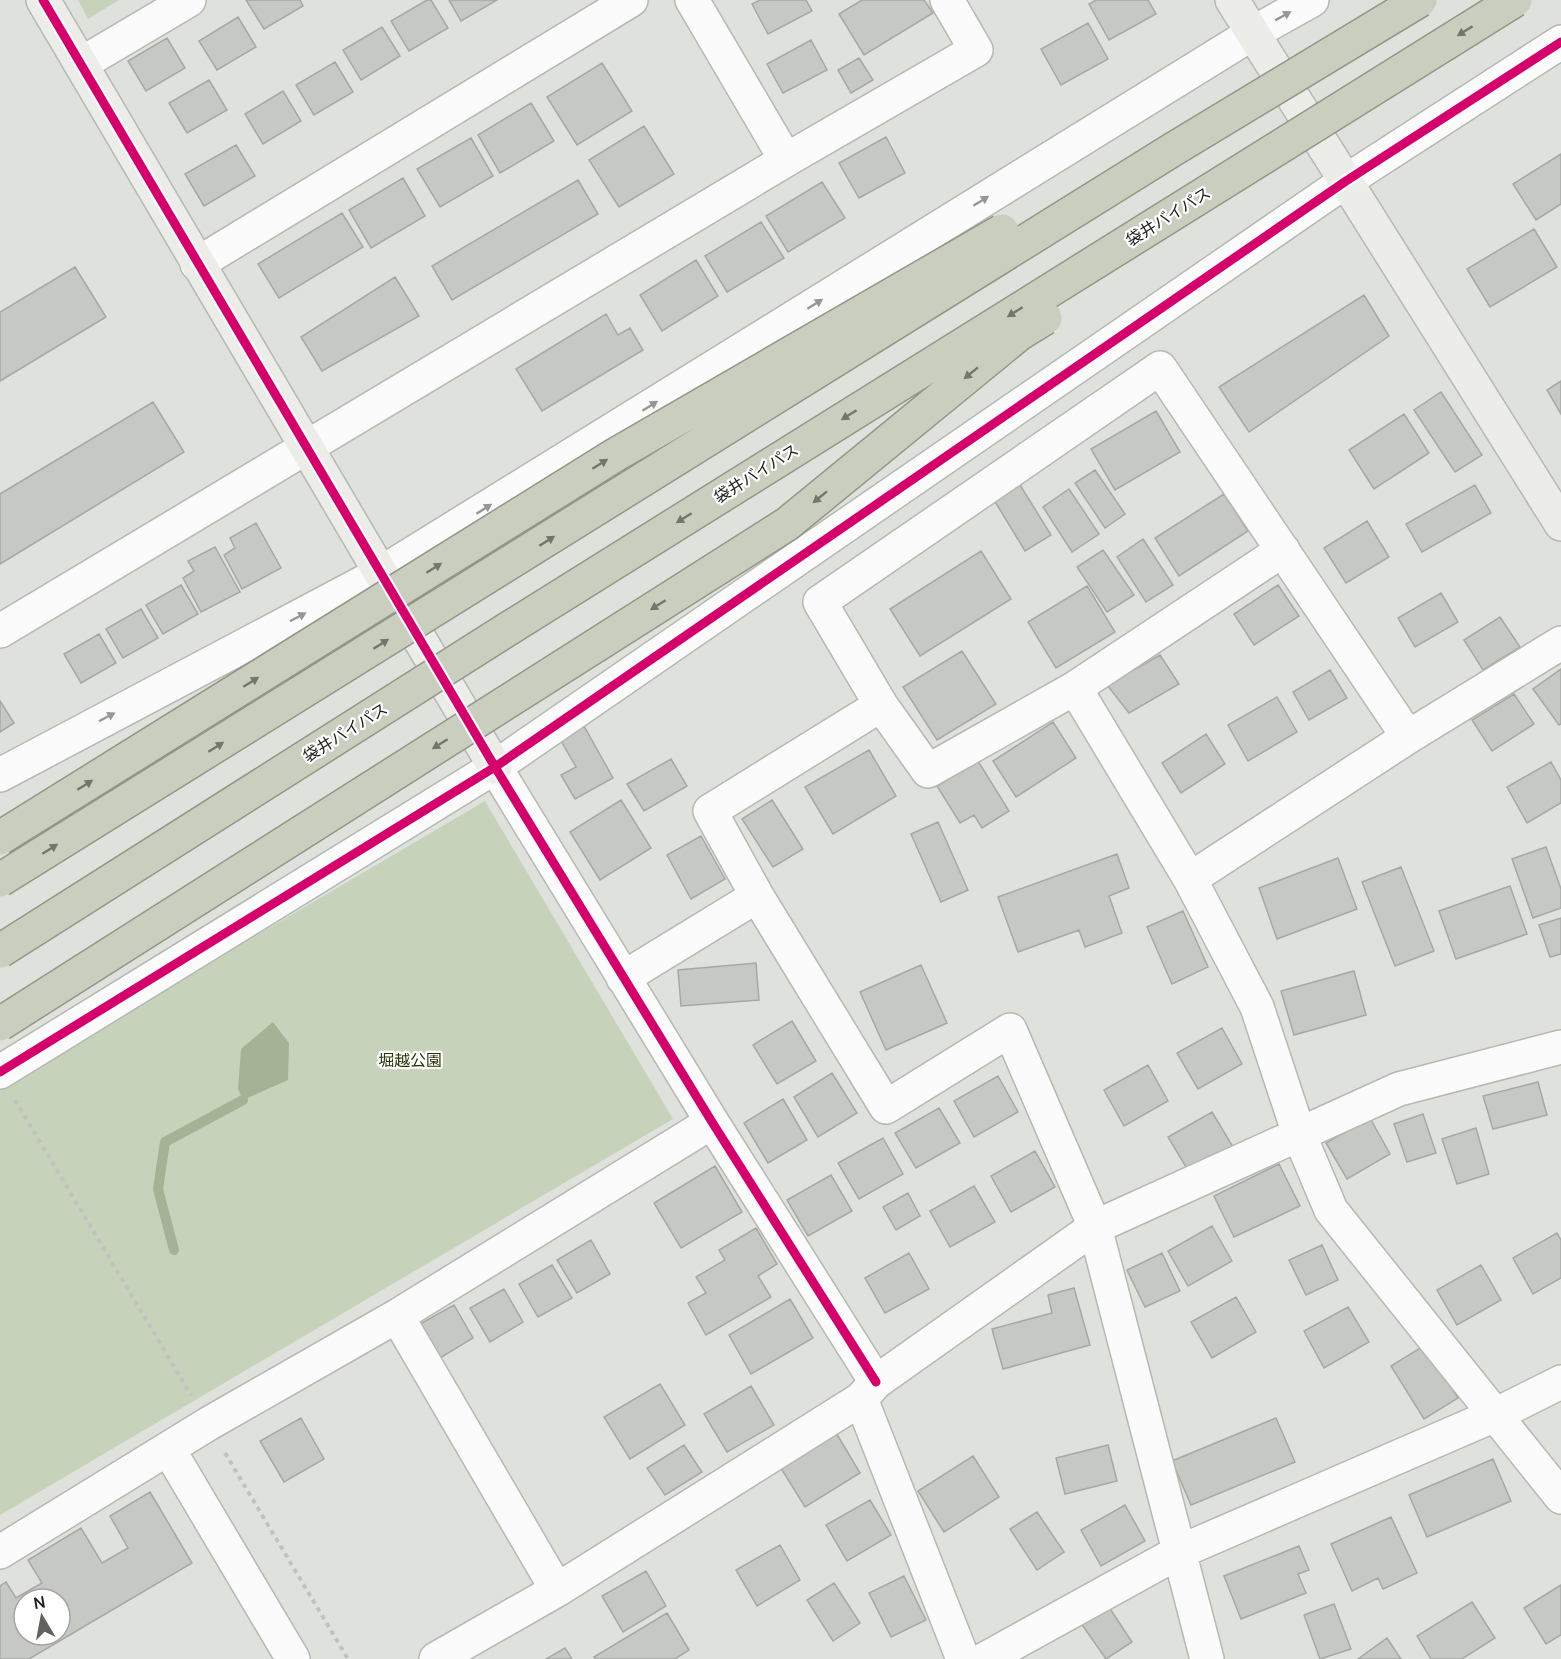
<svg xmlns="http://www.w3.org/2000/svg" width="1561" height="1659" font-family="Manrope,'Noto Sans JP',sans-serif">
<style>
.green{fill:#c7d2ba}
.water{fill:#a6b295}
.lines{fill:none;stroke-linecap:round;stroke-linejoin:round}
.stream{stroke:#a6b295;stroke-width:10}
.building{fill:#c6c8c4;stroke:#a6a8a3;stroke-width:1.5;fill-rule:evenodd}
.street-casing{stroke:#b5b8b3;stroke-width:36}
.secondary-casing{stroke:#b5b8b3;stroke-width:36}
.path{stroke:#c1c2c0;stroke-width:4;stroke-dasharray:4.5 4.5;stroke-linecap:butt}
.street{stroke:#fafbfa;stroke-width:33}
.secondary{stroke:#ecede9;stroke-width:33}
.highway-bridge-casing{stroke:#919786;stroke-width:36;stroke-linecap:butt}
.highway-bridge{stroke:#c9cebf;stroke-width:33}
.cycleway-casing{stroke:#fff;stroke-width:13}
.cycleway{stroke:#d6006c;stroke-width:9}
.oneway{fill:#969795}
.oneway2{fill:#72766c}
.labels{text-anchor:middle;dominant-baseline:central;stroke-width:4.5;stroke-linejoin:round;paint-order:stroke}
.street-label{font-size:16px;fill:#1b1d19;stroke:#fff}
.park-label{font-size:16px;fill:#273508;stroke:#fff}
</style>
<rect width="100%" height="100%" fill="#dfe2dc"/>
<path class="green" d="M78,0h41l-31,19z
M485,801l188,318 -673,396v-429z"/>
<path class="water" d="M273,1022l16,21 -1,37 -45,20 -5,-11 3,-40z"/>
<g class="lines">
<path class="stream" d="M174,1250l-16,-61 7,-47 78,-42"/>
</g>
<path class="building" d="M246,0h54l3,6 -39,23z
M427,0h4l17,28 -39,23 -18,-30z
M449,0h48l-36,21z
M760,0h46l6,11 -44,23 -16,-30z
M862,0h62l9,13 -69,42 -25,-41z
M1096,0h52l8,14 -47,26 -20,-36z
M238,17l18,30 -39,23 -18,-29z
M1088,23l20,36 -47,26 -20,-36z
M382,27l18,29 -39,24 -18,-30z
M167,38l18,30 -39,23 -18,-30z
M811,40l16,30 -44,23 -16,-29z
M859,58l14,22 -22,13 -13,-23z
M335,62l18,30 -39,23 -18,-30z
M602,63l30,48 -55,34 -30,-48z
M209,80l18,30 -40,23 -18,-30z
M283,91l18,30 -38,23 -18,-30z
M531,103l23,38 -54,32 -22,-38z
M644,126l30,48 -55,33 -30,-47z
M886,137l19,36 -46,25 -20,-35z
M471,138l22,38 -53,31 -23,-38z
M236,145l19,31 -51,30 -19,-32z
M1561,154v50l-25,16 -23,-36z
M403,178l22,38 -54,32 -22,-38z
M578,180l20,34 -146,86 -20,-34z
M822,182l23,36 -57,34 -22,-36z
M342,213l21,34 -84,51 -21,-34z
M761,222l23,36 -57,34 -22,-36z
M1534,229l23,38 -67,40 -23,-38z
M696,260l22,36 -56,35 -22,-36z
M75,267l31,50 -106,64v-69z
M395,277l24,39 -97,55 -21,-34z
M1364,295l25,41 -140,96 -30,-45z
M606,314l12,21 12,-7 13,22 -101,61 -26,-42z
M1561,381v33l-14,-24z
M1441,392l41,63 -27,17 -41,-62z
M153,402l31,50 -184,112v-70z
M1156,411l24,41 -65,38 -24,-41z
M1404,414l25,39 -55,36 -25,-39z
M1095,470l30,44 -20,14 -30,-45z
M1017,480l34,55 -26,16 -34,-56z
M1475,485l16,28 -69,39 -16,-28z
M1069,489l30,45 -27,18 -29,-45z
M1224,494l24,37 -69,45 -24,-38z
M1367,521l22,36 -43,26 -22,-35z
M256,523l25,45 -39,21 -18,-34 11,-7 -5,-10z
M1143,539l30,46 -27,17 -29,-45z
M215,547l25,45 -39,20 -18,-34 11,-7 -6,-10z
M1103,550l31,45 -27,17 -30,-45z
M981,551l30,48 -91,57 -30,-47z
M181,585l17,29 -35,20 -17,-29z
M1278,585l21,31 -45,29 -20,-31z
M1087,586l28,46 -59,36 -28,-46z
M1441,593l17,29 -43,25 -17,-29z
M141,609l17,29 -35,20 -17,-29z
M1500,617l20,30 -37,23 -19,-30z
M99,634l17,29 -35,20 -17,-29z
M962,651l34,53 -59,36 -34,-53z
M1160,655l19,29 -50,29 -22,-28z
M1561,669v55l-2,1 -26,-36z
M1330,670l17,28 -38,22 -16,-28z
M1514,694l20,30 -42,27 -20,-31z
M1277,697l20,35 -49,29 -20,-36z
M0,701l14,22 -14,9z
M1053,722l23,36 -60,39 -23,-36z
M584,726l29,52 -38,21 -14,-24 15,-8 -16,-28z
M1206,734l19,30 -44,29 -19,-30z
M869,750l27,46 -63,38 -28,-47z
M671,759l16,27 -43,25 -17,-27z
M978,761l31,50 -27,17 -8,-13 -14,8 -23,-37z
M1551,762l10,18v23l-34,20 -20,-36z
M621,800l30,48 -51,32 -30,-48z
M772,800l31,49 -30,18 -31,-48z
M938,822l30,68 -27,12 -30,-68z
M701,836l24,43 -34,20 -24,-44z
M1546,847l15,42v19l-28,10 -21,-59z
M1117,854l12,34 -20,8 13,37 -37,14 -6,-17 -61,22 -20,-55z
M1338,858l19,51 -80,30 -18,-51z
M1401,867l33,84 -39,15 -33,-84z
M1510,886l17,48 -71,25 -17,-48z
M1183,911l25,56 -36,17 -25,-57z
M1561,918v36l-11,3 -11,-32z
M756,963l3,37 -78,6 -3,-36z
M921,965l26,58 -61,27 -26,-58z
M1354,971l12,44 -72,20 -13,-44z
M792,1021l24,40 -39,23 -24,-39z
M1222,1028l20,36 -44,25 -21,-36z
M1148,1065l20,36 -44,25 -20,-36z
M832,1073l25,40 -39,24 -24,-40z
M998,1076l20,36 -44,25 -20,-36z
M1538,1082l9,33 -54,14 -10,-33z
M783,1099l24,41 -39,23 -24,-40z
M939,1108l21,35 -44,25 -21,-35z
M1212,1112l21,35 -44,25 -21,-35z
M1423,1114l13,39 -29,9 -13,-38z
M1370,1118l20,36 -43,25 -21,-36z
M1476,1128l13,46 -32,10 -15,-45z
M883,1138l20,36 -44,25 -21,-36z
M1035,1151l20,36 -44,25 -20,-36z
M1279,1164l21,42 -66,31 -20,-41z
M715,1166l27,46 -61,36 -27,-45z
M831,1175l21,36 -44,25 -21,-36z
M974,1186l21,36 -45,25 -20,-36z
M908,1193l12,23 -24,14 -13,-23z
M1212,1226l20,35 -44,25 -20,-35z
M756,1228l21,36 -19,12 13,21 -65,38 -18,-32 18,-10 -10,-16 29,-17 -6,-10z
M1557,1233l4,7v38l-28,16 -20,-36z
M591,1240l19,34 -33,19 -20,-33z
M1322,1245l16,35 -32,15 -17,-35z
M909,1253l20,36 -44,24 -20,-35z
M1162,1253l18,38 -35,16 -18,-37z
M552,1265l20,33 -34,19 -19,-33z
M1481,1265l20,35 -44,25 -20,-35z
M1074,1288l16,57 -87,24 -11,-40 60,-16 -4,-18z
M504,1289l19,33 -33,20 -20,-34z
M1236,1297l20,35 -44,26 -21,-36z
M790,1299l23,39 -62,36 -22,-39z
M454,1305l19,33 -33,20 -20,-34z
M1348,1307l21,35 -45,26 -20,-37z
M1425,1345l33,53 -34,21 -33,-53z
M660,1384l25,41 -55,34 -26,-42z
M751,1386l23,39 -47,27 -23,-38z
M301,1418l23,41 -40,23 -24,-41z
M1276,1418l19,44 -104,43 -19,-44z
M835,1431l25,42 -55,34 -26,-42z
M684,1445l18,27 -37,23 -18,-27z
M1108,1445l9,36 -52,13 -9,-36z
M973,1456l26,41 -55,35 -26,-41z
M1493,1459l18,42 -84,36 -18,-42z
M150,1492l42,71 -163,96h-29v-73l6,-4 10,16 26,-15 -14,-23 53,-32 21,35 26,-15 -18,-32zM24,1599h36v36h-36z
M870,1500l21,35 -44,26 -21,-36z
M1125,1505l20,36 -44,25 -20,-36z
M1037,1512l27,40 -27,18 -27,-41z
M1391,1517l26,56 -34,16 -5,-11 -26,13 -21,-47z
M780,1545l20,35 -43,26 -21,-36z
M1299,1546l10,24 -11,4 8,19 -65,26 -17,-43z
M646,1571l20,35 -43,26 -21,-36z
M904,1576l22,44 -35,17 -22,-44z
M834,1583l26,40 -27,18 -26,-41z
M1561,1585v50l-15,9 -22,-36z
M1105,1601l27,41 -26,17 -28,-40z
M1472,1602l23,36 -33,21h-31l-14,-23z
M1334,1604l17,45 -31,10 -16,-44z
M667,1613l22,37 -14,9h-79l-2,-2z
M1387,1638l14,21h-43z
M565,1648l7,11h-26z"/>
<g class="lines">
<defs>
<path id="street" d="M81,64l108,-64
M786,160l190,-110 -29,-50
M197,264l434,-264
M1283,550l-208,138 -147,83 -47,-66 -61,-103 340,-234 248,369
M0,631l786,-471 -94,-160
M1075,688l115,191 67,128 42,127 32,76 230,287
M881,705l-171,106 47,85 129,211 124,-77 85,197 112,432
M495,767l217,355 164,260
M0,775l381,-202 872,-540 59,-33
M1190,879l218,-142 153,-94
M623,978l134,-82
M0,1072l495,-305 851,-586 215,-139
M397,1316l160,274
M861,1399l102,260
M169,1450l124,209
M0,1552l208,-128 189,-108 315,-194
M436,1659l121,-69 304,-191 15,-17 219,-155 304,-138 162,-42
M985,1659l194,-107 318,-138 64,-32"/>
<path id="secondary" d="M43,0l452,767
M1232,0l329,524"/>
</defs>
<use href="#street" class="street-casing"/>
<use href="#secondary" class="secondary-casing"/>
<path class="path" d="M15,1100l176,295
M225,1453l123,206"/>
<use href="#street" class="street"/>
<use href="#secondary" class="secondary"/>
<defs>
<path id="highway-bridge" d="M0,838l615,-383 387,-224
M0,880l1172,-730 248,-150
M0,951l511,-324 1004,-627
M0,1024l787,-500 232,-190 26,-16"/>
</defs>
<use href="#highway-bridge" class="highway-bridge-casing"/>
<use href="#highway-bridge" class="highway-bridge"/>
<defs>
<path id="cycleway" d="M43,0l452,767 217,355 164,260
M0,1072l495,-305 851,-586 215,-139"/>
</defs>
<use href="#cycleway" class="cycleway-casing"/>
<use href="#cycleway" class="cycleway"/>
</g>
<defs><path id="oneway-solid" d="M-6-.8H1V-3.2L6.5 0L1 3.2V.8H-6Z" transform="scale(1.5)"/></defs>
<g class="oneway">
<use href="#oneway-solid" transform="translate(1283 16) rotate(-29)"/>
<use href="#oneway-solid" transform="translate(981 201) rotate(-32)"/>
<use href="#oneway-solid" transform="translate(815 304) rotate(-32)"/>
<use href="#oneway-solid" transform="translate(650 406) rotate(-32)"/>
<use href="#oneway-solid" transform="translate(484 509) rotate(-32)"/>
<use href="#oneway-solid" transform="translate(298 617) rotate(-28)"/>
<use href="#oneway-solid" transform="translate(107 717) rotate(-28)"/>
</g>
<g class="oneway2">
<use href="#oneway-solid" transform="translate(1465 31) rotate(148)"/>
<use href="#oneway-solid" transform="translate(1015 312) rotate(148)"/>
<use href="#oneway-solid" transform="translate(971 373) rotate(141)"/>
<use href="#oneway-solid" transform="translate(849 415) rotate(148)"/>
<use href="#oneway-solid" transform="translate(600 464) rotate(-32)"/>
<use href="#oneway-solid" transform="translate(820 497) rotate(141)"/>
<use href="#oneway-solid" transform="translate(684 518) rotate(148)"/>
<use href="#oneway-solid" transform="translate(547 541) rotate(-32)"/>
<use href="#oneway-solid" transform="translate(434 568) rotate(-32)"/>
<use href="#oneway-solid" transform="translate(658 605) rotate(148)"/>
<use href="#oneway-solid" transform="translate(381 644) rotate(-32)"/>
<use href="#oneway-solid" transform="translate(251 682) rotate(-32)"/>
<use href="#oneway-solid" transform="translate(440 744) rotate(148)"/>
<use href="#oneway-solid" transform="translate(216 747) rotate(-32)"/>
<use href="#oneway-solid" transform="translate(85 785) rotate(-32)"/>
<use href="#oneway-solid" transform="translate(50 849) rotate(-32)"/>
</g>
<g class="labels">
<g class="street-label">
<text transform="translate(1168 216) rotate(-32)">袋井バイパス</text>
<text transform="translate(756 473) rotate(-32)">袋井バイパス</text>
<text transform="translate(345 732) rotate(-32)">袋井バイパス</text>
</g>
<g class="park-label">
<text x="410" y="1060">堀越公園</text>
</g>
</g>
<g transform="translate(42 1617) rotate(350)"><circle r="28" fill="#ffffff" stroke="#a4a5a3" stroke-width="1.5"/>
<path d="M0-4.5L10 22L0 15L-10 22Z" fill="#60625d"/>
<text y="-9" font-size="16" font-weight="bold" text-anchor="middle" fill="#1b1d19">N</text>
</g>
</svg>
